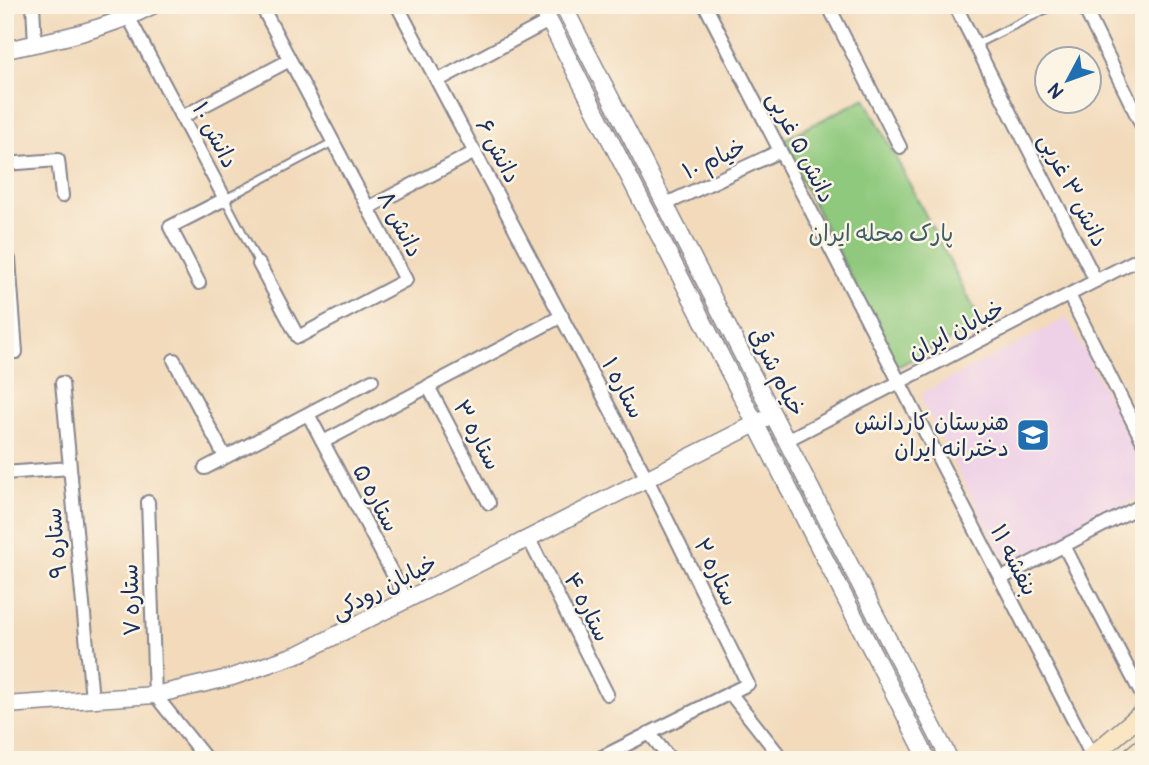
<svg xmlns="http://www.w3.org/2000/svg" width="1149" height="765" font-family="Pangolin,'Playpen Sans Arabic',sans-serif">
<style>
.built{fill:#eed0e7}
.green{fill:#8fc97d;stroke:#557c6e;stroke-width:2}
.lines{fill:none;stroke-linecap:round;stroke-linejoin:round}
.service-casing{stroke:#86848c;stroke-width:10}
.minor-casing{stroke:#86848c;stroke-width:16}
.tertiary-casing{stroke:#86848c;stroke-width:19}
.secondary-casing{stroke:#86848c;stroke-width:21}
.service{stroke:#fff;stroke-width:6}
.minor{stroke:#fff;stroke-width:12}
.tertiary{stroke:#fff;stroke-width:16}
.secondary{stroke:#fbe6c3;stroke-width:18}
.labels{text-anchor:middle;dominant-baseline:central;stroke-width:5;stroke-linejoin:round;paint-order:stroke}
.street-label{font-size:23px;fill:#1b2f5e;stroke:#fcf5e5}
.park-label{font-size:23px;fill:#3e5d67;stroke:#fcf5e5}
.poi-label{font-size:23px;fill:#1b2f5e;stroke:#fcf5e5;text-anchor:end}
</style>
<rect width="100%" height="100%" fill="#fcf5e5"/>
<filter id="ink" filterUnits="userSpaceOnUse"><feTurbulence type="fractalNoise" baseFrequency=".0143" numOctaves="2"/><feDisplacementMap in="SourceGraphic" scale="14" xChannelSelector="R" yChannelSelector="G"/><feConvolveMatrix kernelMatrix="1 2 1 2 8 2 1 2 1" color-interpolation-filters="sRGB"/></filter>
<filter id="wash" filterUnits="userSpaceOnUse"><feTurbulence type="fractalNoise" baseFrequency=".00686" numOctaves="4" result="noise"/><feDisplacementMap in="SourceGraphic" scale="28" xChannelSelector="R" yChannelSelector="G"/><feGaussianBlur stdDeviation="1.57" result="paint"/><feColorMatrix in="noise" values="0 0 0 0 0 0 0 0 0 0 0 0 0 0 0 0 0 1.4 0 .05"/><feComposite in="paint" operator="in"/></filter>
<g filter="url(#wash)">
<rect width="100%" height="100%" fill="#f2dabb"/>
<path class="built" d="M1067,318l77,150v27l-137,70 -85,-164 2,-9z"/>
<path class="green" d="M865,98l117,226 -85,43 -116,-226z"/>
</g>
<g filter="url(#ink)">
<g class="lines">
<defs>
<path id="service" d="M975,45l80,-40
M259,264l-34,-65 108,-57"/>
<path id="minor" d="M33,5l2,39
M397,5l250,474 101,205 -152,76
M705,5l387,751
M828,5l72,142
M955,5l141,276
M1083,5l61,125
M129,18l96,181 -55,28 29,56
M437,81l112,-60
M182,117l108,-57
M5,164l53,-4 4,36
M666,204l114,-53
M368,208l107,-56
M9,259l7,93
M259,264l39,73 108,-57 -145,-275
M1069,295l75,149
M174,360l51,97
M62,383l30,316
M428,386l61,117
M308,414l99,187
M787,440l357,-184
M323,442l239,-126
M205,468l167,-88
M5,473l65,-5
M148,502l7,193 52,65
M529,539l78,155
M1064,546l80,153
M1000,579l144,-75
M730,693l53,67
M649,733l22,27"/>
<path id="tertiary" d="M541,5l387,755
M563,5l387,755
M5,50c51,-10 102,-21 149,-45
M5,705l150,-10 77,-18 69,-24 462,-233"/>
<path id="secondary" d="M1087,760l57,-48
M1127,760l17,-14"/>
</defs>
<use href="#service" class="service-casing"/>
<use href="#minor" class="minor-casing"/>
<use href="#tertiary" class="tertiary-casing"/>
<use href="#secondary" class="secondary-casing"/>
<use href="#service" class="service"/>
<use href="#minor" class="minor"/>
<use href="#tertiary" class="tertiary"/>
<use href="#secondary" class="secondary"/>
</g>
</g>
<defs>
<symbol id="school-square" viewBox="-11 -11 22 22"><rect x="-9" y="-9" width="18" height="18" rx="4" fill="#1f6fb2" stroke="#fcf5e5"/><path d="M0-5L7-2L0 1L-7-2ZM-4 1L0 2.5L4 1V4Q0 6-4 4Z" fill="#fff"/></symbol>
</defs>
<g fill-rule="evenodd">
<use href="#school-square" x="1014" y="416" width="38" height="38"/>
</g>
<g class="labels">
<g class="street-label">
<text transform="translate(215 135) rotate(62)">دانش ۱۰</text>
<text transform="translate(801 147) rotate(63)">دانش ۵ غربی</text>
<text transform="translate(498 151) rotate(62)">دانش ۶</text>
<text transform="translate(714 159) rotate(-25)">خیام ۱۰</text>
<text transform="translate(1073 190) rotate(63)">دانش ۳ غربی</text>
<text transform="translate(400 224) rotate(62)">دانش ۸</text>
<text transform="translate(956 330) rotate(-27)">خیابان ایران</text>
<text transform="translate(777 372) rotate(63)">خیام شرقی</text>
<text transform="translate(623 388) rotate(62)">ستاره ۱</text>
<text transform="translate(477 435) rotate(62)">ستاره ۳</text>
<text transform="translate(376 498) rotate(62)">ستاره ۵</text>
<text transform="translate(56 543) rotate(-95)">ستاره ۹</text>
<text transform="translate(1014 560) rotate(63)">بنفشه ۱۱</text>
<text transform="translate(716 572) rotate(64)">ستاره ۲</text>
<text transform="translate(384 587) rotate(-27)">خیابان رودکی</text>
<text transform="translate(131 600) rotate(-92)">ستاره ۷</text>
<text transform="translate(587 607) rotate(63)">ستاره ۴</text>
</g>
<g class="park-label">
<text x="881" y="233">پارک محله ایران</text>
</g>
<g class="poi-label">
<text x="1009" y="422">هنرستان کاردانش<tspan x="1009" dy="26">دخترانه ایران</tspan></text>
</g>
</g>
<rect width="1149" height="765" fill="none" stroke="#fcf5e5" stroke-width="28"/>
<g transform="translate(1068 80) rotate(229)"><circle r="33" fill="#fcf5e5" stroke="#a2a6af" stroke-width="2"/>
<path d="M0-5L12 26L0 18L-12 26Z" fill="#1f6fb2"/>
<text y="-10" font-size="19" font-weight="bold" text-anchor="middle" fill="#1b2f5e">N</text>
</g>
</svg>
